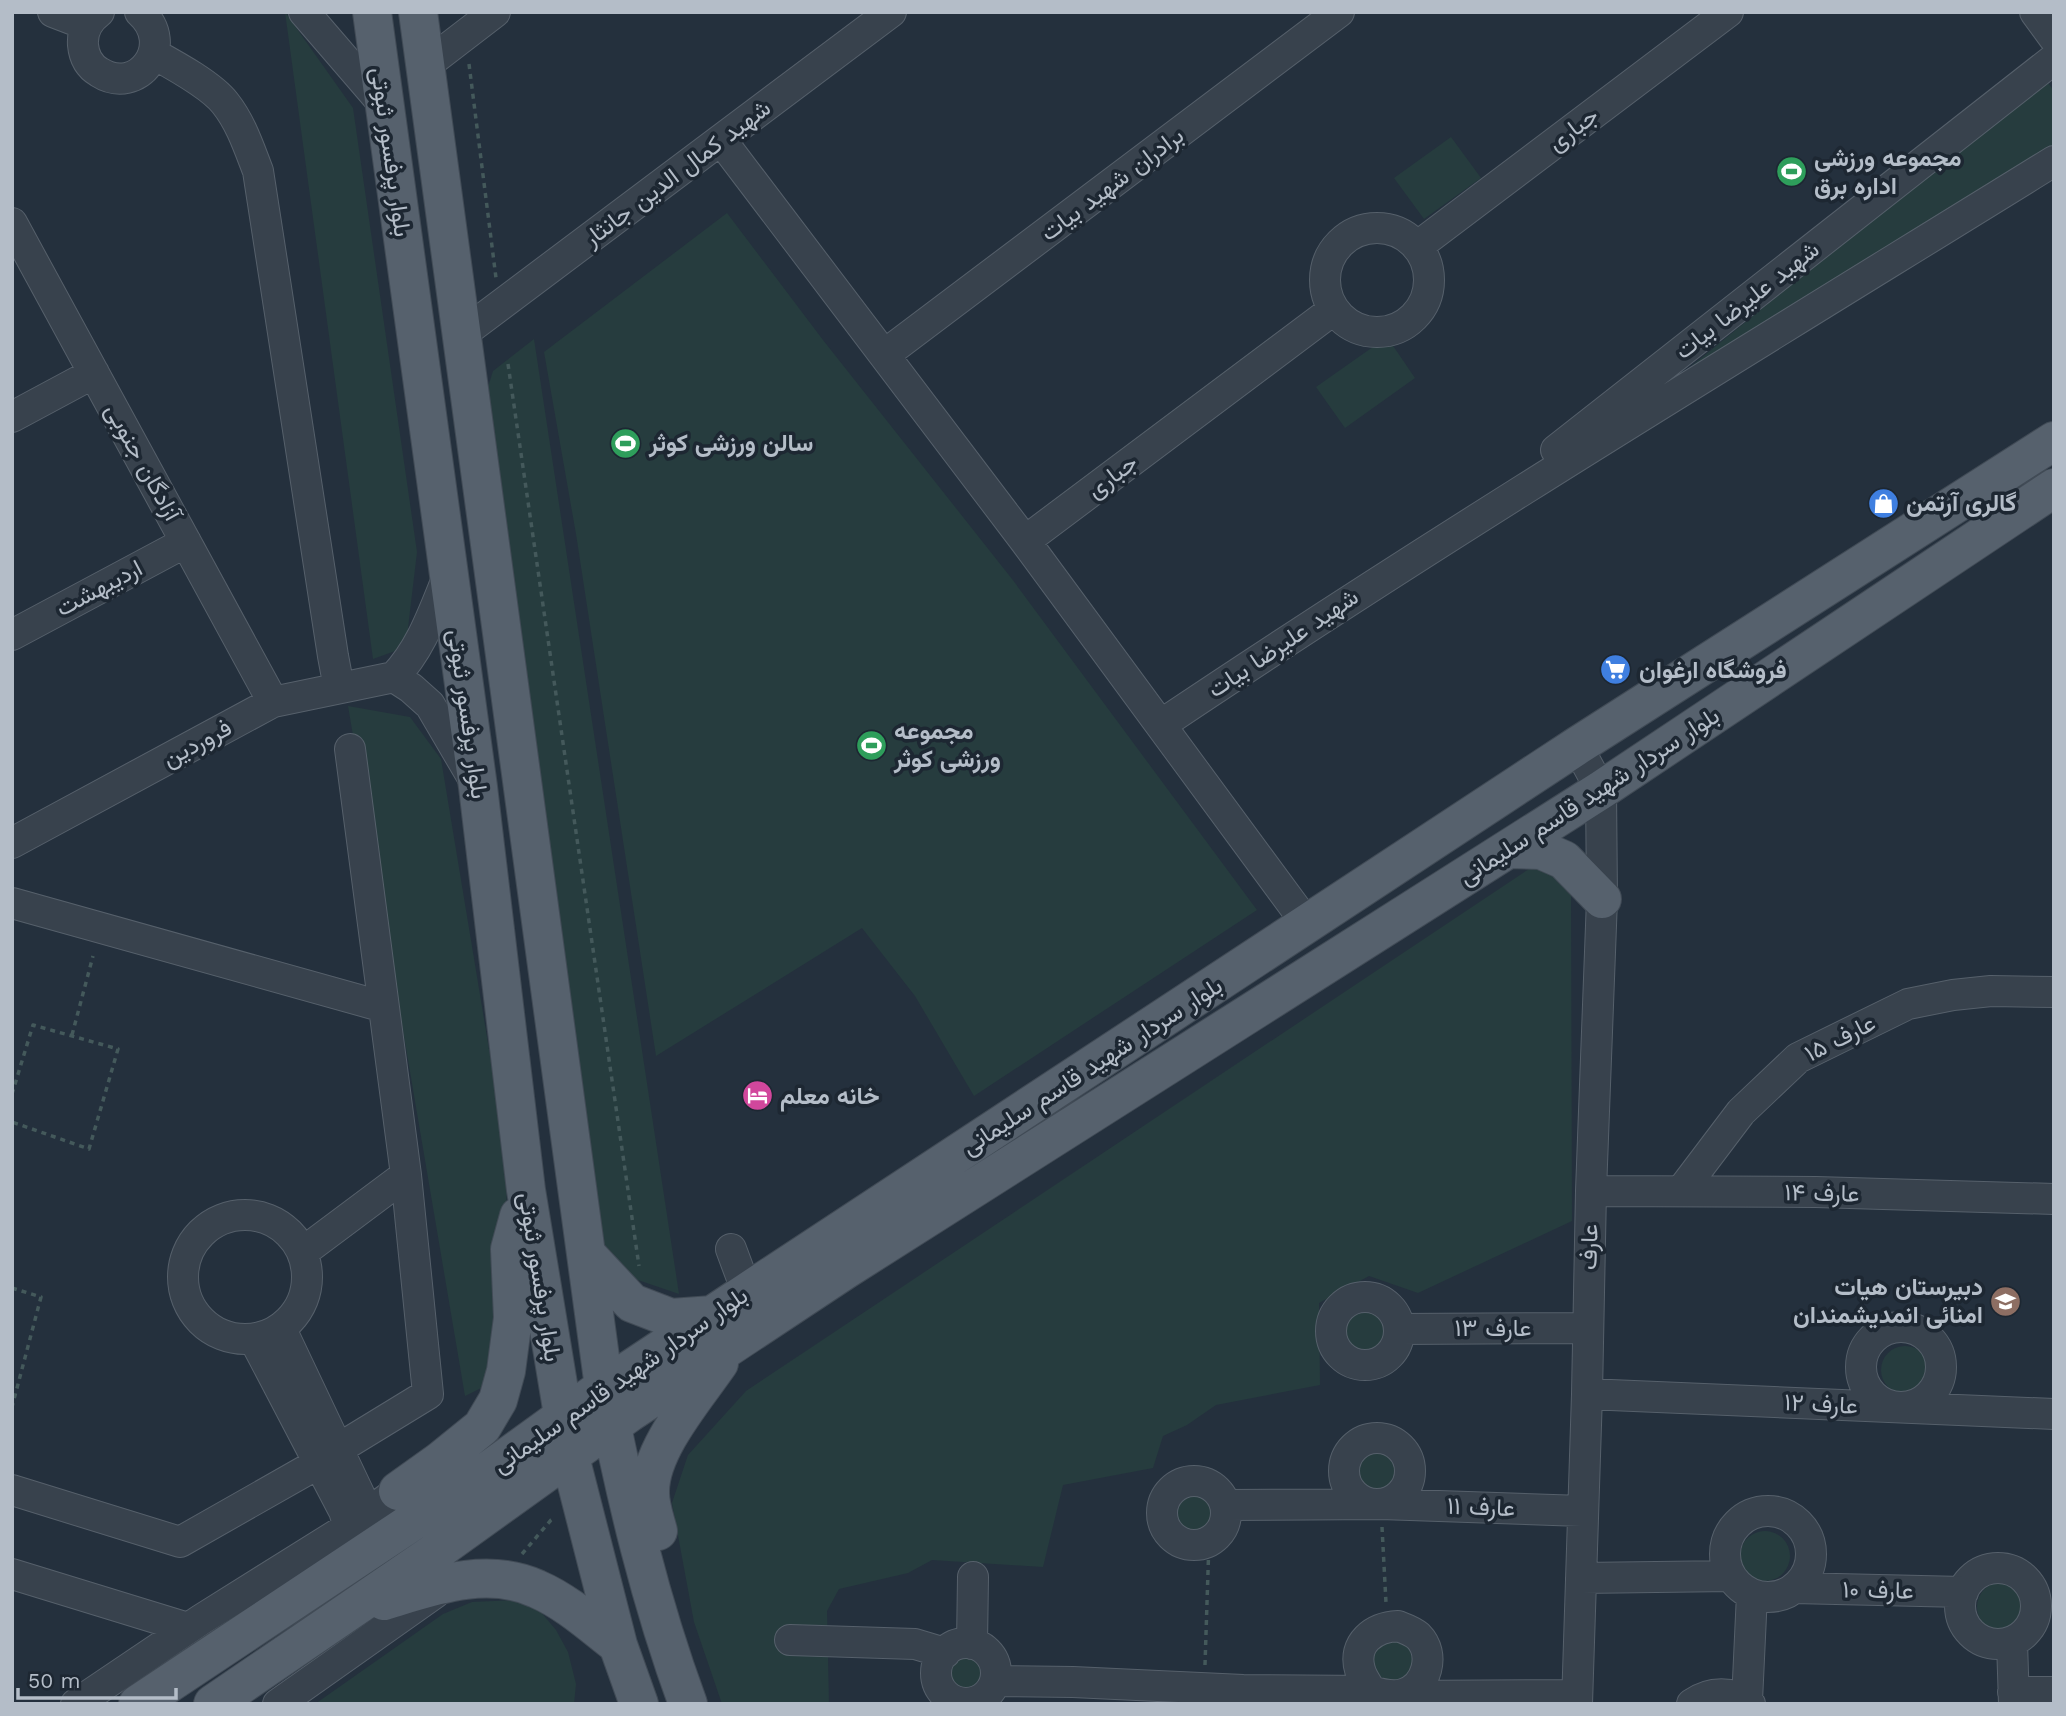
<svg xmlns="http://www.w3.org/2000/svg" width="2066" height="1716" font-family="'Work Sans',Vazirmatn,sans-serif">
<style>
.green{fill:#263c3e}
.lines{fill:none;stroke-linecap:round;stroke-linejoin:round}
.minor-casing{stroke:#56606b;stroke-width:32}
.major-casing{stroke:#414b56;stroke-width:40}
.path{stroke:#44595b;stroke-width:3.5;stroke-dasharray:5 5;stroke-linecap:butt}
.minor{stroke:#38424d;stroke-width:30}
.major{stroke:#56616d;stroke-width:38}
.labels{text-anchor:middle;dominant-baseline:central;stroke-width:7;stroke-linejoin:round;paint-order:stroke}
.street-label{font-size:24px;fill:#b4bdc8;stroke:#1d2732}
.poi-label{font-size:24px;font-weight:bold;fill:#b4bdc8;stroke:#1d2732;text-anchor:start}
</style>
<rect width="100%" height="100%" fill="#24303d"/>
<path class="green" d="M285,12l68,96 64,444 -9,76 1,18 -36,13z
M2048,83l6,8v53l-408,259 129,-105z
M1451,137l30,41 -57,41 -30,-41z
M727,213l96,127 189,239 245,331 -283,186 -59,-100 -53,-68 -206,128 -80,-522 -32,-182z
M1387,337l28,41 -70,50 -29,-41z
M534,339l145,955 -44,-15 -38,-43 -115,-830 11,-35z
M348,706l62,11 31,42 67,405 -3,67 -16,153 -24,12z
M1535,865l36,19 1,337 -154,72 -49,-17 -50,27 1,82 -104,20 -29,20 -24,11 -10,32 -90,17 -20,82 -111,-7 -24,13 -69,16 -12,22 2,93h-107l-28,-82 -22,-119 16,-48 58,-64z
M1338 1331a24 24 0 1 1 48 0a24 24 0 1 1-48 0Z
M1881 1370a24 24 0 1 1 48 0a24 24 0 1 1-48 0Z
M1374,1446c27,1 36,25 19,44h-32c-13,-17 -8,-38 13,-44z
M1170 1512a24 24 0 1 1 48 0a24 24 0 1 1-48 0Z
M1740 1556a25 25 0 1 1 50 0a25 25 0 1 1-50 0Z
M1977 1607a25 25 0 1 1 50 0a25 25 0 1 1-50 0Z
M516,1600l24,11 16,19 12,22 8,32 -2,20h-259l128,-90 29,-12z
M1399,1638l18,15 -8,29 -31,-1 -8,-22 7,-14z
M942 1675a23 23 0 1 1 46 0a23 23 0 1 1-46 0Z"/>
<g class="lines">
<defs>
<path id="minor" d="M53,12l34,13
M99,12c-11,8 -17,19 -16,33 1,11 6,21 16,27 39,25 78,-27 41,-60
M304,12l81,94
M2035,12l19,26
M154,54c20,11 57,31 71,49 16,20 24,45 33,68l75,485 6,32
M426,65l69,-53
M721,140l304,401 282,383
M12,223l261,479
M1325 280a52 52 0 1 1 104 0a52 52 0 1 1-104 0Z
M1418,246l310,-234
M462,334l429,-322
M884,355l455,-343
M12,417l82,-44
M1556,450l498,-391
M1025,541l308,-231
M12,635l174,-93
M394,677l17,11 19,17 44,75
M394,677c28,-29 40,-67 55,-103
M1162,724c292,-196 593,-378 892,-563
M1577,746l24,44 1,109 -11,292 -4,203 -10,310
M12,843l261,-141 121,-25
M12,903l372,104
M1682,1190l59,-78 57,-54 110,-54 45,-9 38,-4 63,1
M1591,1191l225,1 238,7
M183 1277a62 62 0 1 1 124 0a62 62 0 1 1-124 0Z
M731,1249l16,43
M303,1252l103,-77 -56,-426
M1331 1331a34 34 0 1 1 68 0a34 34 0 1 1-68 0Z
M1861 1367a40 40 0 1 1 80 0a40 40 0 1 1-80 0Z
M281,1329l81,171 5,15
M1399,1329l188,-1
M254,1339l90,172 5,16
M1587,1394l467,20
M1344 1471a33 33 0 1 1 66 0a33 33 0 1 1-66 0Z
M1162 1513a32 32 0 1 1 64 0a32 32 0 1 1-64 0Z
M12,1490l168,52 139,-79 19,-14 90,-55 -22,-219
M1226,1505l155,-1 201,7
M1725 1554a43 43 0 1 1 86 0a43 43 0 1 1-86 0Z
M1960 1606a38 38 0 1 1 76 0a38 38 0 1 1-76 0Z
M12,1574l176,54
M1581,1578l150,-2
M1794,1588l169,4
M1398,1626c8,3 14,5 20,10 18,18 9,51 -15,58 -11,3 -22,0 -32,-3 -4,-7 -9,-13 -11,-21 -8,-27 14,-43 38,-44z
M790,1640l125,4 30,9
M2012,1642l2,62
M936 1673a30 30 0 1 1 60 0a30 30 0 1 1-60 0Z
M972,1644l1,-67
M995,1681l78,1 170,8 128,1
M2013,1692h41
M1398,1696l178,-1
M1747,1701l5,-107
M76,1704l126,-85 147,-92 49,-36
M278,1704l157,-111
M1692,1704c18,-13 41,-13 58,0"/>
<path id="major" d="M372,12l106,775 48,403 44,267 48,188 21,59
M418,12l186,1375c21,108 46,214 84,317
M1509,849l32,1 23,10 38,39
M587,1255l45,48 39,15 42,-3
M398,1491l42,-30 42,-34 16,-27 8,-29 7,-53 -3,-69 9,-33
M658,1531c-3,-12 -8,-25 -8,-38 -1,-43 45,-95 69,-130
M384,1601c49,-15 103,-35 153,-12 30,13 55,36 81,56
M138,1704l343,-228 123,-89 143,-95 830,-546 477,-305
M213,1704l221,-151 195,-140 216,-143 756,-480 453,-302"/>
</defs>
<use href="#minor" class="minor-casing"/>
<use href="#major" class="major-casing"/>
<path class="path" d="M469,64l27,214
M508,364l131,902
M72,1035l21,-79
M12,1094l21,-69 85,24 -29,100 -77,-27
M12,1288l29,9 -29,110
M1382,1527l4,76
M522,1554l29,-34 3,-2
M1205,1665l4,-124"/>
<use href="#minor" class="minor"/>
<use href="#major" class="major"/>
</g>
<defs>
<symbol id="stadium-disc" viewBox="-11 -11 22 22"><circle r="9.5" fill="#2e9e5b" stroke="#1d2732"/><path d="M0-5a6.5 5 0 1 0 0 10a6.5 5 0 1 0 0-10ZM-3.5-1.8h7v3.6h-7Z" fill="#fff"/></symbol>
<symbol id="shop-disc" viewBox="-11 -11 22 22"><circle r="9.5" fill="#3f7fe0" stroke="#1d2732"/><path d="M-5-2.5h2.3a2.7 3.5 0 0 1 5.4 0H5L5.5 6h-11ZM-1.5-2.5h3a1.5 2.3 0 0 0-3 0Z" fill="#fff"/></symbol>
<symbol id="supermarket-disc" viewBox="-11 -11 22 22"><circle r="9.5" fill="#3f7fe0" stroke="#1d2732"/><path d="M-6-5.5h2.5l.6 2H6L4.5 2H-2.5L-4.4-4H-6ZM-1.5 3.2a1.3 1.3 0 1 0 .1 0ZM3 3.2a1.3 1.3 0 1 0 .1 0Z" fill="#fff"/></symbol>
<symbol id="hotel-disc" viewBox="-11 -11 22 22"><circle r="9.5" fill="#d1479c" stroke="#1d2732"/><path d="M-6-4.5h1.5V1H6V5H4.5V3h-9V5H-6ZM-4 0a1.8 1.8 0 1 1 3.6 0ZM.5 0V-2.5h3Q6-2.5 6 0Z" fill="#fff"/></symbol>
<symbol id="school-disc" viewBox="-11 -11 22 22"><circle r="9.5" fill="#8d6e63" stroke="#1d2732"/><path d="M0-5L7-2L0 1L-7-2ZM-4 1L0 2.5L4 1V4Q0 6-4 4Z" fill="#fff"/></symbol>
</defs>
<g fill-rule="evenodd">
<use href="#stadium-disc" x="1774" y="154" width="35" height="35"/>
<use href="#stadium-disc" x="608" y="426" width="35" height="35"/>
<use href="#shop-disc" x="1866" y="486" width="35" height="35"/>
<use href="#supermarket-disc" x="1598" y="652" width="35" height="35"/>
<use href="#stadium-disc" x="854" y="728" width="35" height="35"/>
<use href="#hotel-disc" x="740" y="1078" width="35" height="35"/>
<use href="#school-disc" x="1988" y="1284" width="35" height="35"/>
</g>
<g class="labels">
<g class="street-label">
<text transform="translate(1573 129) rotate(-37)">جباری</text>
<text transform="translate(391 152) rotate(82)">بلوار پرفسور ثبوتی</text>
<text transform="translate(677 173) rotate(-37)">شهید کمال الدین جانثار</text>
<text transform="translate(1112 184) rotate(-37)">برادران شهید بیات</text>
<text transform="translate(1747 300) rotate(-38)">شهید علیرضا بیات</text>
<text transform="translate(143 462) rotate(61)">آزادگان جنوبی</text>
<text transform="translate(1112 476) rotate(-37)">جباری</text>
<text transform="translate(99 588) rotate(-28)">اردیبهشت</text>
<text transform="translate(1283 643) rotate(-34)">شهید علیرضا بیات</text>
<text transform="translate(468 714) rotate(82)">بلوار پرفسور ثبوتی</text>
<text transform="translate(197 743) rotate(-28)">فروردین</text>
<text transform="translate(1589 796) rotate(-33)">بلوار سردار شهید قاسم سلیمانی</text>
<text transform="translate(1840 1038) rotate(-27)">عارف ۱۵</text>
<text transform="translate(1092 1066) rotate(-33)">بلوار سردار شهید قاسم سلیمانی</text>
<text transform="translate(1822 1193) rotate(1)">عارف ۱۴</text>
<text transform="translate(1589 1247) rotate(-88)">عارف</text>
<text transform="translate(540 1277) rotate(81)">بلوار پرفسور ثبوتی</text>
<text x="1493" y="1328">عارف ۱۳</text>
<text transform="translate(620 1380) rotate(-35)">بلوار سردار شهید قاسم سلیمانی</text>
<text transform="translate(1821 1404) rotate(3)">عارف ۱۲</text>
<text transform="translate(1481 1507) rotate(2)">عارف ۱۱</text>
<text transform="translate(1878 1590) rotate(1)">عارف ۱۰</text>
</g>
<g class="poi-label">
<text x="1814" y="158">مجموعه ورزشی<tspan x="1814" dy="28">اداره برق</tspan></text>
<text x="649" y="443">سالن ورزشی کوثر</text>
<text x="1906" y="503">گالری آرتمن</text>
<text x="1639" y="670">فروشگاه ارغوان</text>
<text x="894" y="731">مجموعه<tspan x="894" dy="28">ورزشی کوثر</tspan></text>
<text x="780" y="1096">خانه معلم</text>
<text x="1983" y="1287" text-anchor="end">دبیرستان هیات<tspan x="1983" dy="28">امنائی انمدیشمندان</tspan></text>
</g>
</g>
<rect width="2066" height="1716" fill="none" stroke="#b4bdc8" stroke-width="28"/>
<path d="M18 1688v10h158v-10" fill="none" stroke="#b4bdc8" stroke-width="3.5"/>
<text x="28" y="1688" font-size="21" fill="#b4bdc8" stroke="#1d2732" stroke-width="5" paint-order="stroke">50 m</text>
</svg>
